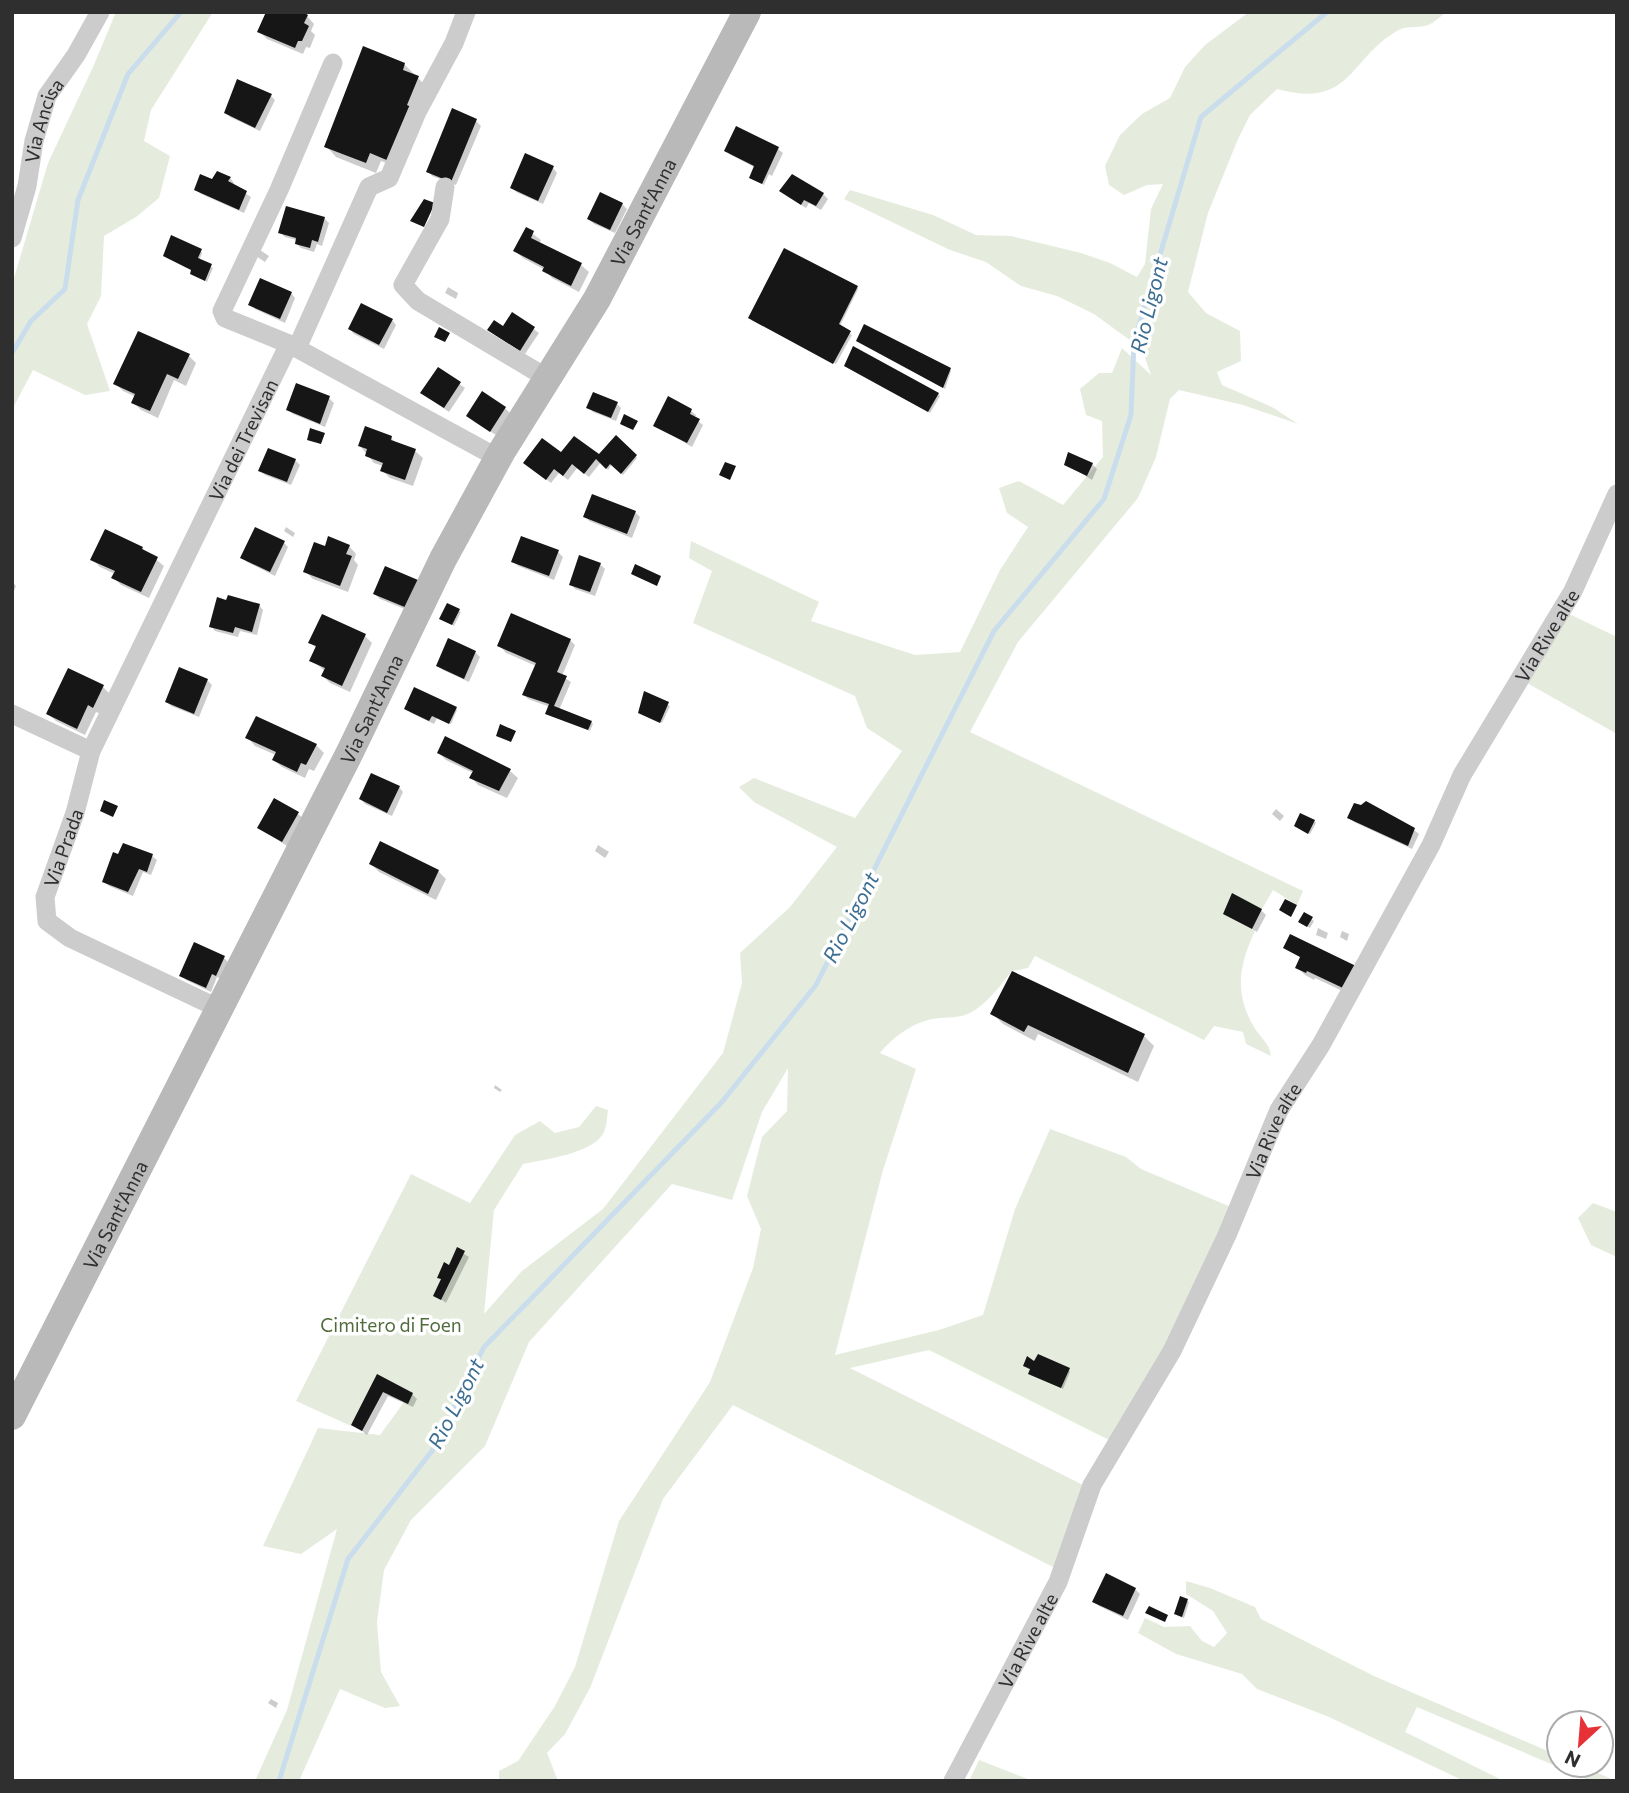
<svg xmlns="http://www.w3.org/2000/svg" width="1629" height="1793" font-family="Commissioner,sans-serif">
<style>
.green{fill:#e5ecdd}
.shadow{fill:#0003}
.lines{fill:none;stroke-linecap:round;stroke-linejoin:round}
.stream{stroke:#c9ddec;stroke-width:5}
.building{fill:#161616}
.street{stroke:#ccc;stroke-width:19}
.secondary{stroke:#b9b9b9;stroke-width:28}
.labels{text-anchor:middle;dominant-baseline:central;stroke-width:7;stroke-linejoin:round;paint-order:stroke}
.street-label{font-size:19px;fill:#2f2f2f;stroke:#fff}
.park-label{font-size:19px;fill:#506b3c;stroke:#fff}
.water-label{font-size:21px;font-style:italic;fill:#3c6d92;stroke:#fff}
</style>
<rect width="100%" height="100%" fill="#fff"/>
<path class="green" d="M116,12h97l-62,98 -7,31 26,15 -11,42 -23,19 -32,19 -3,60 -14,28 23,67 -25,4 -52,-25 -21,40v-124l2,-8 34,-115 45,-96z
M1249,12h197c-5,4 -12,11 -18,13 -8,3 -19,1 -27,4 -52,26 -47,81 -124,60l-27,26 -12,24 -30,74 -20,79 18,21 34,18 1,30 -24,11 5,13 50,22 26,17 -55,-19 -64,-15 -9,9 -14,58 -18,41 -120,144 -48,90 333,159 -6,14 -24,-15 -11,19 -30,-15 -8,20 31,17c-16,34 -21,62 -1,96 6,10 16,17 17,29l-25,-12 -3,-12 -29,-6 -10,14 -169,-84 -7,12 -16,3c-12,15 -25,33 -42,42 -15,7 -28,3 -42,7 -19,5 -37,19 -48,33l36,16 -33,101 -48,185 104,-25 44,-15 32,-106 35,-80 76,28 15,12 97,41 -121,234 -188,-94 -79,18 241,121 -30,82 -328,-166 -70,94 -73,189 -25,46 -18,19 11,28h-59v-10l19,-10 37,-55 20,-39 44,-146 91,-139 43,-114 8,-39 -14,-33 15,-59 25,-26 1,-43 -26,44 -30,88 -60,-16 -143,158 -44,104 -74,74 -27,50 -7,52 4,50 19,34 -15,2 -45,-19 -41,92h-44l32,-71 50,-181 -36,25 -38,-8 55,-118 62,7 24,-33 -21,-10 -21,39 -66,-30 115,-227 59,29 45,-68 25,-14 15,12 24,-6 17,-21 12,4c-1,6 -1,16 -4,22 -9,21 -61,28 -81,32l-29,46 -10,104 38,-43 81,-62 120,-156 19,-70 -2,-30 50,-46 47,-60 -83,-45 -15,-15 15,-9 101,40 47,-67 -35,-23 -12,-32 -162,-73 19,-52 -23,-13 2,-17 128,61 -8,19 104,34 45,-3 40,-82 28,-43 -21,-14 -8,-25 20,-7 44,24 40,-48 -1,-36 -16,-6 -6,-26 19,-16h13l10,-25 29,27 -9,-26 -48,-35 -37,-18 -36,-10 -35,-24 -36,-12 -106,-51 6,-9 83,25 43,20 35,1 70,17 29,10 27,14 8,-13 6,-55 12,-25 -16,1 -23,10 -15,-10 -4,-19 15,-31 22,-21 28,-16 15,-31 20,-22z
M1561,610l56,27v97l-97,-55z
M1593,1203l24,9v45l-26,-12 -13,-27z
M1186,1581l24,7 45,19 6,12 113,57 185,80v9h21l36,16h-25l-174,-74 -12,25 99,49h-40l-135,-64 -72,-28 -15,-15 -66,-20 -38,-21 7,-15 19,9 26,-1 12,15 12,6 13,-14 -14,-22 -27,-17z
M979,1760l54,21h-64z"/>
<path class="shadow" d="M307,16l7,8 -3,7 4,4 -5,13 -4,-1 -3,7 -36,-15 -7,-7z
M404,64l21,21 -28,82 -16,-6 -5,12 -40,-16 -10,-11z
M271,96l4,4 -15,31 -30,-14 -4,-5z
M476,121l5,5 -25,59 -24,-9 -4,-5z
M737,128l41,21 5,4 -11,23 -3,-2 -5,11 -11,-6 3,-11 -25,-13 -5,-4z
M553,168l4,5 -14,31 -27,-12 -4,-5z
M230,178l4,5 -1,2 18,12 -7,16 -43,-19 -5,-4 17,-9z
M781,191l42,3 5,5 -7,11 -12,-7 -3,5z
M622,204l5,5 -12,24 -21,-9 -5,-5z
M324,218l5,5 -7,23 -5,-2 -3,8 -13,-4 -5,-5 1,-3 -12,-3 -5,-5z
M526,229l15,11 -2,4 42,21 8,7 -10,20 -27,-14 -7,-8 -22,-12 -8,-7z
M260,250l9,6 -4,6 -9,-6z
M201,251l1,2 -3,8 14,7 -6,14 -15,-9z
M448,287l10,6 -2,6 -11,-6z
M857,287l1,2 -18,37 12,9 -16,29 -85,-44z
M291,293l4,5 -10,25 -30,-14 -5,-4z
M513,314l26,19 -14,21 -21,-13v-13z
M392,320l4,5 -12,24 -30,-15 -4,-5z
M860,342l90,27 1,2 -6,18z
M188,355l8,8 -10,23 -12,-6 -16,38 -17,-8 -8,-8 3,-5 -13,-6 -7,-7z
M848,368l90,26 2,2 -10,17z
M438,369l27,19 -16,24 -22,-15z
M297,386l32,12 5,5 -9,24 -32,-13 -5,-4z
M617,404l4,4 -5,13 -23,-9 -5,-5z
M505,408l5,5 -14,22 -23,-14z
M691,411l5,4 -2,3 9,7 -11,22 -37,-22z
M391,438l6,6 18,7 8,7 -10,28 -23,-8 -8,-8 1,-4 -9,-3 -14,-17z
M617,438l20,20 -14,17 -11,-11 -4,6 -7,-8 -12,15 -12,-9 -9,12 -9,-7 -8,10 -21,-16 68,-12z
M295,460l5,5 -9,20 -26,-10 -5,-5z
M1066,464h26l5,5 -5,11z
M635,512l5,5 -8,21 -43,-17 -4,-5z
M286,527l9,6 -2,4 -9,-6z
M284,543l4,4 -13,29 -28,-14 -5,-5z
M349,546l7,8 -2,6 4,5 -10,27 -35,-13 -8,-8 21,-22z
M142,548l22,18 -15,32 -28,-13 -8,-8 2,-3 -15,-7 -8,-8z
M558,552l5,5 -9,23 -36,-14 -5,-5z
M600,564l5,5 -10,27 -20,-7 -4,-5z
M12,581l4,5 -4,10z
M422,586l-10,26 -32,-13 -5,-5z
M259,605l4,5 -6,25 -17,-4 -2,6 -23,-6 -4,-5z
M448,605l13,7 -7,14 -11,-6z
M365,636l7,7 -22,49 -20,-9 -7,-7 2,-5 -14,-11 5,-12 -5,-5z
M570,640l5,5 -13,31 9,6 -12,28 32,12 2,2 -3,7 -41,-16 1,-8 -22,-8 -4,-4 12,-29 -30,-13 -7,-8z
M475,652l5,5 -11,25 -26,-12 -5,-5z
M207,680l5,5 -13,32 -28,-11 -4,-4z
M103,687l7,7 -9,20 -5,-2 -11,23 -29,-14 -8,-7z
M645,694l25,12 -8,17 -20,-9z
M406,708h50l1,2 -6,14 -14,-6 -3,6 -23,-11z
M257,718l59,27 8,8 -10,18 -5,-2 -4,9 -23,-11 -8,-7 2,-5 -21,-9 -7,-8z
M439,753l71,18 8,7 -11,20 -29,-13 -7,-8 2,-4 -27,-13z
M399,787l4,5 -11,24 -27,-12 -4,-5z
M1276,809l8,7 -4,5 -8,-7z
M298,814l5,4 -16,28 -28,-18z
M1349,817l65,13 5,4 -7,15 -58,-27z
M1314,821l2,2 -6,11 -12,-6z
M598,845l11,7 -4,6 -10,-7z
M152,856l5,4 -6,15 -8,-3 -10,24 -24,-10 -5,-5z
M371,864l67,7 8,8 -10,21 -57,-28z
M1261,910l5,5 -9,17 -32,-19z
M1305,914l9,7 -4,7 -8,-5z
M1318,928l10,5 -2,6 -10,-4z
M1342,931l7,3 -2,7 -7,-4z
M1291,936l62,60 -38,-18 -1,2 -9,-5 -8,-8 5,-10z
M224,958l4,4 -7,17 -4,-2 -6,15 -25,-12 -5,-5z
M993,1014l151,22 10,10 -16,36 -100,-48 -3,7 -32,-17z
M495,1085l7,5 -2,2 -6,-4z
M458,1250l11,7 -23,46 -11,-8 7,-15 -3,-3 10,-9z
M1034,1363l35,7 1,2 -7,17 -31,-14 -1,-5 -4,-2z
M377,1377l35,17 5,5 -4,8 -25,-11 -21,39 -14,-11z
M1135,1589l5,5 -12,26 -29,-14 -5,-4z
M1187,1601l2,1 -5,16 -6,-2 -2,-2z
M271,1699l7,4 -2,5 -8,-5z"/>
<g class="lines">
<path class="stream" d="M12,353l19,-32 34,-32 13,-89 50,-126 53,-62
M279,1781l69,-222 87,-112 49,-100 237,-244 95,-118 178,-354 110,-132 27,-84 3,-73 67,-225 126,-105"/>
</g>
<path class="building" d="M266,12h37l5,3 -4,8 5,3 -7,15h-4l-3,7 -38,-16z
M363,46l42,17 -2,7 16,6 -12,29 4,2 -22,54 -19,-8 -4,10 -42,-16z
M237,79l35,15 -17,34 -31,-15z
M452,108l25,11 -26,63 -25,-10z
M736,126l43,21 -17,37 -13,-6 5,-12 -30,-15z
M525,153l29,13 -16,35 -28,-13z
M217,171l14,6 -3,4 19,10 -8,19 -45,-20 6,-16 12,5z
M792,174l32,19 -8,13 -12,-6 -3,5 -22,-14z
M600,192l23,11 -13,27 -23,-11z
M424,199l11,4 -11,24 -14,-6z
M286,206l39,11 -7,25 -6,-2 -2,8 -15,-4 1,-6 -18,-5z
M526,227l8,4 -3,7 51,25 -11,23 -29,-15 2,-4 -31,-16z
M171,235l31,14 -4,9 14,6 -7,17 -15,-7 1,-4 -28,-14z
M784,248l74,38 -19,38 12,7 -18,33 -85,-46z
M260,278l32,14 -12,27 -32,-14z
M361,303l32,16 -14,26 -31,-16z
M512,312l23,15 -15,24 -33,-21 7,-10 9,6z
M864,324l87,44 -8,20 -87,-47z
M439,327l11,6 -5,9 -11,-5z
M138,331l52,23 -12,25 -11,-5 -17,37 -19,-8 4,-9 -22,-10z
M853,346l86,47 -11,19 -84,-46z
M438,367l23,15 -17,26 -24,-15z
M296,383l34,13 -10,28 -34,-14z
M482,391l24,16 -16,25 -24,-16z
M593,392l25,10 -7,16 -25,-10z
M668,396l24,13 -2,5 10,5 -13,24 -34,-17z
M624,414l14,7 -5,9 -13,-6z
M365,426l27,10 -1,4 25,9 -11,31 -25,-9 3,-8 -18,-7 2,-7 -9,-3z
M310,428l15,5 -4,11 -14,-4z
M616,435l21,20 -16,19 -11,-10 -4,5 -10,-10 -12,15 -12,-10 -9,12 -9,-7 -8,11 -23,-17 19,-25 19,14 13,-16 25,18z
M268,448l28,11 -9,23 -29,-11z
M1068,452l25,11 -6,13 -23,-11z
M725,462l11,4 -6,14 -11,-5z
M592,494l44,17 -9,23 -44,-17z
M255,527l30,14 -15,31 -30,-14z
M105,529l38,18 -1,2 16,8 -17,35 -30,-14 4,-7 -25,-11z
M328,536l22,9 -4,9 6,2 -12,30 -37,-14 11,-30 11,4z
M521,536l38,14 -10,26 -38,-14z
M579,555l22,8 -11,29 -21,-7z
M635,564l26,12 -4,10 -26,-12z
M385,566l33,14 -11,28 -34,-14z
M228,595l32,9 -8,28 -17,-5 -2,6 -24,-6 8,-30 9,3z
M447,603l13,6 -8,16 -13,-6z
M511,613l60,26 -14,33 10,4 -13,30 38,15 -4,9 -43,-16 4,-10 -27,-9 14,-32 -39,-17z
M322,614l44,20 -24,52 -21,-10 4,-8 -16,-7 7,-15 -8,-3z
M448,638l28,13 -12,28 -28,-13z
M179,667l29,12 -14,35 -29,-12z
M68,668l36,17 -11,23 -5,-3 -11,24 -31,-15z
M414,687l43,20 -8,17 -17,-8 -3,5 -25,-12z
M644,691l25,11 -9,21 -22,-10z
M256,716l61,28 -11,21 -5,-2 -4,9 -25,-12 4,-8 -31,-14z
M500,724l16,7 -5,11 -15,-6z
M445,736l66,33 -12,22 -30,-13 4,-7 -36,-18z
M371,773l29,13 -13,27 -28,-14z
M274,798l25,14 -17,30 -25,-14z
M104,800l14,6 -5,11 -13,-6z
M1366,801l49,27 -7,18 -61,-28 7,-15 7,2z
M1300,813l15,7 -7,14 -14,-8z
M380,841l59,29 -11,24 -59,-30z
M123,843l30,11 -6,18 -8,-3 -11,23 -26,-10 11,-30 5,2z
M1232,893l30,16 -10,20 -29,-15z
M1285,899l12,6 -6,12 -12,-7z
M1304,912l9,5 -6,10 -9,-5z
M1290,934l66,32 -11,23 -38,-18 -1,2 -11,-5 5,-11 -17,-9z
M194,942l31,14 -9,20 -4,-2 -6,14 -27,-12z
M1012,971l133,63 -17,39 -100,-48 -4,7 -34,-18z
M457,1247l8,4 -24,49 -8,-4 8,-17 -4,-1 7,-16 5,3z
M1038,1354l32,14 -9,20 -33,-14 2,-5 -7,-3 4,-10 7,5z
M377,1374l36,19 -5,11 -25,-12 -21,39 -11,-6z
M1106,1573l30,15 -13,28 -31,-14z
M1180,1596l8,3 -6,18 -8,-3z
M1149,1606l19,9 -3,7 -20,-9z"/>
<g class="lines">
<g class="street">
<path d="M445,187l-5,32 -37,66 15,16 129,77"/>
<path id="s1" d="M12,238l15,-52 7,-45 13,-45 29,-41 24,-43"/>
<path d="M289,344l-64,-26 -3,-7 57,-121 54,-127"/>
<path d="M297,348l72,-161 20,-9 28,-66 37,-69 12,-31"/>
<path d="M12,714l79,37"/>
<path id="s2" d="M220,1009l-150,-71 -23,-17 -2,-24 30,-84 16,-62 198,-407 209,114"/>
<path id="s3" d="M953,1781l105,-199 34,-97 80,-134 55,-116 52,-125 42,-65 110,-200 31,-70 111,-184 44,-97"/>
</g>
<path class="secondary" id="s4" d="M12,1416l338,-664 93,-193 59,-108 95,-152 150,-287"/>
</g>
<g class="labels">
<g class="street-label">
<text stroke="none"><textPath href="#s1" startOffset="122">Via Ancisa</textPath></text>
<text stroke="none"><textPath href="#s4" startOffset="1360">Via Sant'Anna</textPath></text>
<text stroke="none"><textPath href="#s2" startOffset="718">Via dei Trevisan</textPath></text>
<text stroke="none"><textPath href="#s3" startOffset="1293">Via Rive alte</textPath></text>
<text stroke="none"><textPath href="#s4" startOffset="793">Via Sant'Anna</textPath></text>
<text stroke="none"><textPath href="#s2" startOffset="271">Via Prada</textPath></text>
<text stroke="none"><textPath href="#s3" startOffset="726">Via Rive alte</textPath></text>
<text stroke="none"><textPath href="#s4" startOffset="226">Via Sant'Anna</textPath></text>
<text stroke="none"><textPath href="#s3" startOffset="159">Via Rive alte</textPath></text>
</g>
<g class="park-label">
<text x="391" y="1324">Cimitero di Foen</text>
</g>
<g class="water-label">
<text transform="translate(1148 305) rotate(-76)">Rio Ligont</text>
<text transform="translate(850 917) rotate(-63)">Rio Ligont</text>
<text transform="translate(455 1403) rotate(-63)">Rio Ligont</text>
</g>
</g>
<rect width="1629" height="1793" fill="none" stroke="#2f2f2f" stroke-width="28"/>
<g transform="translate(1580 1744) rotate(206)"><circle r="33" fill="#ffffff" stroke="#acacac" stroke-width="2"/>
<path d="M0-5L12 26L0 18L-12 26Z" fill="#e63137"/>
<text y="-10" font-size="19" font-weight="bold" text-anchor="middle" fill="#2f2f2f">N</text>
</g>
</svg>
